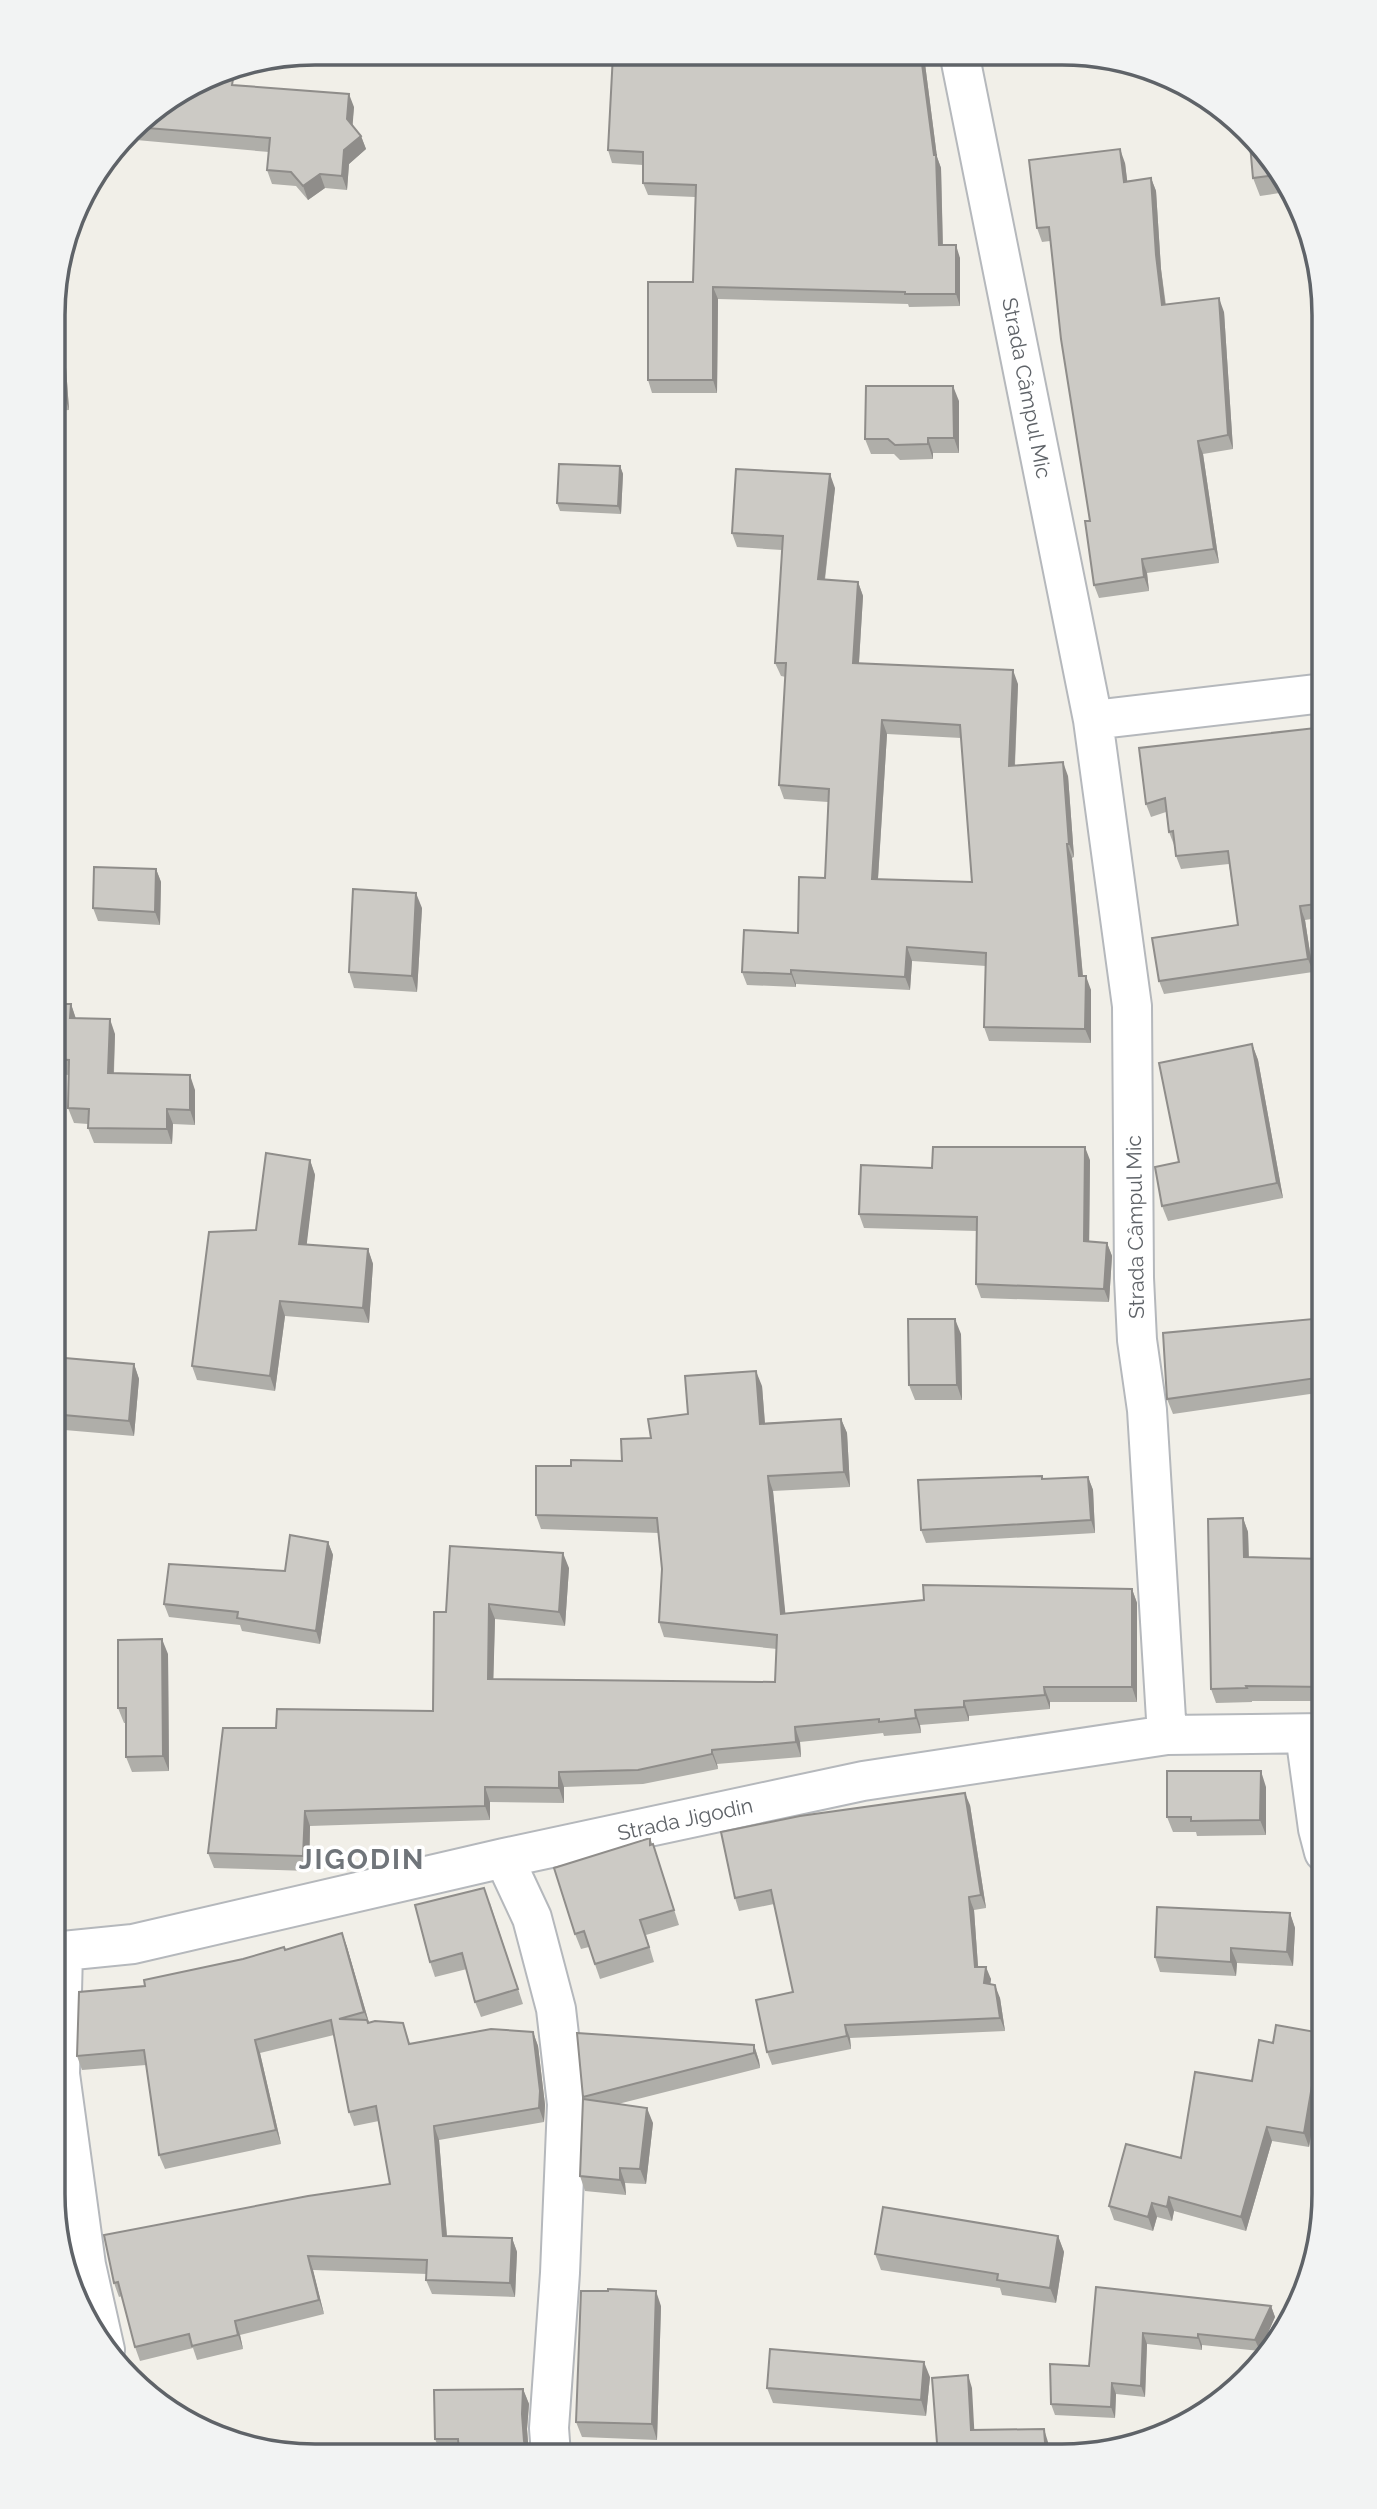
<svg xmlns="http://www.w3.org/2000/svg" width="1377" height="2509" font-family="Raleway,sans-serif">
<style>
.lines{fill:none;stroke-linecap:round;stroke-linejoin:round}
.street-casing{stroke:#b5b8bc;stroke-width:42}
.street{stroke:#fff;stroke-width:38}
.wall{fill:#afaea9;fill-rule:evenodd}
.shaded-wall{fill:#8f8d8a}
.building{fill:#cccac5;stroke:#8f8d8a;stroke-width:2;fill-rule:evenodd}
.labels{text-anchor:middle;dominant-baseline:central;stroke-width:7;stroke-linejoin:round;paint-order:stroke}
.street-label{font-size:21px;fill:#5f6368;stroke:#fff}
.district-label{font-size:28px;font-weight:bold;letter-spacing:2px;fill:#70757a;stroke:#fff}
.rim{fill:none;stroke:#5f6368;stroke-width:3.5}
</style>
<rect width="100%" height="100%" fill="#f1efe8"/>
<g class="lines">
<defs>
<path id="street" d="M960,57l133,663 39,286 2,272 3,62 10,70 20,325
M1093,720l231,-27
M1305,1734l13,95 6,23
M504,1858l28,60 24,91 11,95 -7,169 -11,155 2,27
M53,1952l80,-8 371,-86 359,-77 304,-46 157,-2
M63,1952l-3,122 26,191 19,85"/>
</defs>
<use href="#street" class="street-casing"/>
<use href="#street" class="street"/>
</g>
<path class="wall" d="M613,54l311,2 13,101 4,11 2,77 17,13v48l-51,1 -1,-3 -190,-5 -1,94h-65l-4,-13 45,-98 2,-85 -47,-2 -5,-12v-18l-31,-2 -4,-13z
M235,86l119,21 -2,19 9,10 5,13 -17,15 -2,26 -22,-2 -17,12 -12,-14 -24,-2 -5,-14 2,-18 -144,-13 16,-21z
M1125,163l2,18 24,-3 5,13 5,78 5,36 58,7 9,137 -30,5 16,109 -72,10 2,18 -50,7 -5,-13 -4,-64 -40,-280 -8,1 -5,-14z
M1280,169l12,22 -32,5 -7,-18z
M55,340h6l4,13 4,57 -14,1z
M959,401v52h-26v6l-33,1 -6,-6h-23l-6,-15z
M620,466l3,8 -2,40 -61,-3 -3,-8z
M835,488l-10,92 33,2 5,14 -4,67 159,21 -3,82 53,10 6,81 -2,1 11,118 8,14v53l-102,-2 -5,-14 2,-61 -74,-5 -2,29 -114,-6v3l-49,-2 -5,-13 56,-39 27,-55 3,-76 -44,-3 -5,-14 7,-108 -5,-1 -6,-13 7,-113 -45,-3 -5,-14zM887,734l74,4 11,144 -94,-2z
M1324,727v190l-19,3 8,52 -149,22 -5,-13 79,-56 -9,-61 -48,5 -5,-13 -1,-11h-1l-5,-13 -3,-20 -15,5 -5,-13z
M156,869l5,13 -1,43 -62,-4 -5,-13z
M422,908l-5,84 -63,-4 -5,-16z
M54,1004h17l5,15 39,15 -1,39 81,17v35l-22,-1 -1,20 -78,-1 -6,-15v-4l-14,-1 -6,-15 1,-33 -15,-1z
M1252,1044l6,16 25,138 -115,23 -6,-15 17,-44z
M310,1160l5,15 -9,70 62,4 5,15 -4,59 -84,-7 -10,75 -78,-11 -5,-14 64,-136z
M1090,1160l-1,82 18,1 5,13 -3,46 -128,-4 -5,-14 1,-53 -113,-3 -5,-14 73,-46z
M1324,1318v74l-151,22 -6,-15z
M961,1334l1,66h-47l-6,-15z
M53,1357l81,7 5,15 -5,57 -81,-7z
M762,1386l3,37 76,-4 6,14 3,54 -77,4 12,123 347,-25 5,14v99h-87v7l-81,7v5l-49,4 1,8 -37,3 -1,-3 -83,9 1,15 -84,7 1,5 -75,15 -79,3v16l-74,-1v18l-180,6 -1,45 -95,-3 -6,-15 68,-125 157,-17 13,-99 123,-44 -4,58 -70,-7 -2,60 282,3 2,-33 -113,-12 -5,-15 3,-53 -3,-36 -118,-4 -5,-14 35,-49 51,-5 29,-23 37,-24z
M1042,1476l1,3 45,-2 5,13 2,43 -169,10 -5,-13z
M1243,1518l5,14 1,25 75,2v142h-72v1l-36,1 -5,-14z
M328,1542l5,13 -13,89 -78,-13 -2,-6 -71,-8 -5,-13 121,-33z
M168,1654l1,117 -37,1 -6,-15v-34h-2l-6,-15z
M1266,1787v48l-69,1 -1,-4h-23l-6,-15z
M970,1805l16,103 -12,2 4,57 13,12 -1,5 10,14 5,33 -155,7 1,11 -79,16 -5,-13 26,-60 -19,-88 -35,7 -4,-13z
M650,1838l8,21 21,66 -33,10 8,27 -54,17 -11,-32 -8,2 -6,-15z
M490,1903l33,101 -42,13 -6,-15 -8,-33 -32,8 -5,-15z
M1290,1913l5,15 -2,38 -56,-3 -1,13 -76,-4 -5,-15z
M342,1933l5,14 22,76h34l7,21 123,-12 5,14 7,59 -1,17 -105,18 8,96 65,2 5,14 -2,45 -83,-3 -6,-14 1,-6 -114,-4 11,44 -84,21 3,14 -46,11 -4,-12 -53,13 -5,-14 -13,-51 -3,1 -5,-14 276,-99 -11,-63 -25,5 -5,-14 -15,-77 -74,18 21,91 -116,25 -6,-14 -13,-90 -64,5 -5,-14 68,-70 98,-27 42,-9z
M1321,2033l3,9v15l-15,90 -37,-6 -26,90 -72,-20 -2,10 -15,-4 -4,14 -39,-11 -5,-14 72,-48 71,-77 21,-38z
M754,2045l5,16 1,7 -142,36 35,19 -7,61 -21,-1 1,12 -41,-4 -5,-15 4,-76 -1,-3z
M1058,2236l6,16 -8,51 -54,-8 -2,-7 -119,-18 -6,-16z
M1096,2287l175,19 4,11 -15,34 -58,-6v5l-55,-6 -2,53 -29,-3 -1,24 -60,-3 -4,-11 38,-38z
M661,2306l-4,134 -75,-3 -6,-15z
M930,2377l-4,39 -153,-13 -6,-15z
M523,2389l6,15 -2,25 2,26 -88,-1 -6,-15z"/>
<path class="shaded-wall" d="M921,56h3l13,101 4,11 2,89 -4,-12 -5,-90z
M349,94l5,13 -2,26 -5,-14z
M361,136l5,13 -17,15 -2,26 -5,-14 2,-26z
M1120,149l5,14 4,32 -5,-13z
M320,174l5,14 -17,12 -5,-14z
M1151,178l5,13 5,78 6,50 -5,-14 -6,-50z
M956,245l4,13v48l-4,-12z
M713,287l5,12 -1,94 -4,-13z
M1219,298l5,14 9,137 -5,-14z
M61,340l4,13 4,57 -4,-13z
M953,386l6,15v52l-5,-15z
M928,438l5,15v6l-5,-15z
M1198,441l5,13 16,109 -5,-14z
M620,466l3,8 -2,40 -3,-8z
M830,474l5,14 -12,105 -5,-14z
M1142,559l5,14 2,18 -5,-14z
M858,582l5,14 -5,81 -5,-14z
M1013,670l5,14 -4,96 -5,-14z
M882,720l5,14 -10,159 -5,-14z
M1063,762l5,14 6,81 -5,-13z
M1067,844l5,14 12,131 -5,-13z
M156,869l5,13 -1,43 -5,-13z
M416,893l6,15 -5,84 -5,-16z
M1300,906l5,14 8,52 -5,-13z
M907,947l5,14 -2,29 -5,-13z
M791,970l5,14v3l-5,-13z
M1086,976l5,14v53l-6,-14z
M71,1004l5,15 -6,-1z
M110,1019l5,15 -2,54 -5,-15z
M1252,1044l6,16 25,138 -6,-15z
M190,1075l5,15v35l-5,-15z
M167,1109l6,15 -1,20 -5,-15z
M1085,1147l5,13 -1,95 -5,-14z
M310,1160l5,15 -10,84 -6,-15z
M1107,1243l5,13 -3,46 -5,-13z
M368,1249l5,15 -4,59 -6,-15z
M280,1301l5,15 -10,75 -5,-15z
M955,1319l6,15 1,66 -5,-15z
M134,1364l5,15 -5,57 -5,-15z
M756,1371l6,15 4,52 -6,-14z
M841,1419l6,14 3,54 -6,-15z
M768,1476l5,15 14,138 -6,-15z
M1088,1477l5,13 2,43 -4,-13z
M1243,1518l5,14 1,39 -5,-14z
M328,1542l5,13 -13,89 -4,-13z
M563,1553l6,15 -4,58 -6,-14z
M1132,1589l5,14v99l-5,-15z
M489,1604l6,15 -2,75 -5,-15z
M162,1639l6,15 1,117 -6,-15z
M1044,1687l6,15v7l-5,-14z
M964,1701l5,15v5l-5,-14z
M915,1710l5,15 1,8 -5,-15z
M795,1727l5,15 1,15 -5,-15z
M712,1750l5,14 1,5 -6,-15z
M1261,1771l5,16v48l-6,-15z
M559,1772l5,15v16l-5,-15z
M485,1787l5,15v18l-5,-14z
M965,1793l5,12 16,103 -5,-13z
M305,1811l5,15 -1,45 -6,-15z
M969,1897l5,13 5,70 -4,-13z
M1290,1913l5,15 -2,38 -6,-14z
M342,1933l5,14 23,79 -6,-14z
M1231,1948l6,15 -1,13 -5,-14z
M986,1967l5,12 -2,17 -5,-13z
M995,1985l5,13 5,33 -5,-13z
M845,2025l5,13 1,11 -4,-13z
M533,2032l5,14 7,59 -1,17 -5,-14z
M1321,2033l3,9v15l-15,90 -5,-14z
M255,2040l5,13 21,91 -5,-14z
M754,2045l5,16 1,7 -6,-15z
M647,2108l6,15 -7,61 -6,-15z
M434,2126l5,14 9,110 -5,-14z
M1267,2127l5,14 -26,90 -5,-14z
M620,2168l5,15 1,12 -6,-15z
M1169,2197l5,14 -2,10 -5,-14z
M1152,2203l5,14 -4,14 -5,-14z
M1058,2236l6,16 -8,51 -6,-15z
M512,2238l5,14 -2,45 -5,-14z
M308,2256l5,14 11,44 -5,-14z
M656,2291l5,15 -4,134 -5,-16z
M1271,2306l4,11 -15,34 -5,-11z
M235,2321l5,14 3,14 -5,-14z
M1143,2333l4,11 -2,53 -4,-11z
M1198,2334l4,11v5l-4,-12z
M924,2362l6,15 -4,39 -5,-16z
M968,2375l4,13 3,55 -4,-13z
M1112,2383l4,11 -1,24 -4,-11z
M523,2389l6,15 -2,25 2,26 -5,-14 -2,-27z
M1044,2429l4,13 1,14h-3z"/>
<path class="building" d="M613,54l308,2 13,99h2l3,90h17v49h-51v-2l-192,-5v93h-65v-98h45l3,-97 -53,-2v-31l-35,-2z
M207,77l26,2 -1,6 117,9 -2,25 14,17 -17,14 -2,26 -22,-2 -17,12 -12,-14 -24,-2 3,-32 -136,-11 7,-9z
M1249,133l31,36 3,5 -30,4z
M1120,149l4,33 27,-4 5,77 6,50 57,-7 9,137 -30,6 16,108 -72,10 2,18 -50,8 -9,-64h5l-29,-182 -12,-112 -12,1 -8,-68z
M55,340h6l4,57 -10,1z
M866,386h87l1,52h-26v6l-33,1 -7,-6h-23z
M559,464l61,2 -2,40 -61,-3z
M736,469l94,5 -12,105 40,3 -5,81 160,7 -4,96 54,-4 6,82h-2l12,132h7l-1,53 -101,-2 2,-74 -79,-6 -2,30 -114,-7v4l-49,-2 2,-42 54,3 1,-56 26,1 4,-89 -50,-4 7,-122h-11l8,-127 -51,-3zM882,720l78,5 12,157 -100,-3z
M1324,727v176l-24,3 8,53 -149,22 -7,-43 86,-13 -10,-74 -52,5 -3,-25 -4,1 -4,-34 -19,6 -7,-56z
M94,867l62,2 -1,43 -62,-4z
M353,889l63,4 -4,83 -63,-4z
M54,1004h17l-1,14 40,1 -2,54 82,2v35l-23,-1v20l-79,-1 1,-19 -21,-1 1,-48 -15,-1z
M1252,1044l25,139 -115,23 -7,-39 24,-5 -20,-99z
M933,1147h152l-1,94 23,2 -3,46 -128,-5 1,-67 -118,-3 2,-49 71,3z
M266,1153l44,7 -11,84 69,5 -5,59 -83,-7 -10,75 -78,-10 17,-134 47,-2z
M1324,1318v59l-157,22 -4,-66z
M908,1319h47l2,66h-48z
M53,1357l81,7 -5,57 -76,-7z
M756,1371l4,53 81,-5 3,53 -76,4 13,138 143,-14 -1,-15 209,4v98h-88l1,8 -81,6v6l-49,3 1,8 -37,4v-3l-84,8 1,15 -84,8v4l-74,16 -79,2v16l-74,-1v19l-180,5 -2,45 -95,-3 15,-125h53l1,-19 156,2 1,-99h12l4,-66 113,7 -4,59 -70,-8 -1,75 287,3 2,-47 -118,-13 3,-53 -5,-51 -121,-3v-49h35v-6l51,1 -1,-22 30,-1 -3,-19 40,-5 -3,-38z
M1042,1476v3l46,-2 3,43 -170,10 -3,-50z
M1243,1518l1,39 80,2v128l-78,-1 1,2 -36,1 -3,-170z
M290,1535l38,7 -12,89 -79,-13 1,-6 -74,-8 5,-40 116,7z
M162,1639l1,117 -37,1v-49h-8v-68z
M1167,1771h94l-1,49 -69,1v-4h-24z
M965,1793l16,102 -12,2 6,70h11l-2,16 11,2 5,33 -155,7 2,11 -80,16 -11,-52 37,-8 -22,-102 -36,8 -14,-66 79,-16z
M650,1838v7l3,-1 21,66 -34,10 9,27 -54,17 -11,-33 -9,3 -21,-66z
M484,1888l34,101 -43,13 -13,-49 -32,9 -15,-57z
M1157,1907l133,6 -3,39 -56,-4v14l-76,-5z
M342,1933l22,79 -25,7 28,1 1,3 7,-2 28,2 6,21 82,-15 42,3 7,59 -1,17 -105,18 9,110 69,2 -2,45 -84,-3 1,-20 -119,-4 11,44 -84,21 3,14 -46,11 -3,-12 -54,13 -17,-65 -4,1 -10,-48 204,-39 82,-12 -14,-78 -27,6 -18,-92 -76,20 21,90 -117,25 -15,-105 -67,6 2,-64 66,-6 -1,-6 99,-21 41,-12 1,3z
M1276,2025l45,8 -17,100 -37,-6 -26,90 -72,-20 -2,10 -15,-4 -4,14 -39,-11 17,-62 55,14 14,-86 57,9 7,-41 14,3z
M577,2033l177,12v8l-171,44z
M583,2099l64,9 -7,61 -20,-1v12l-40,-4z
M883,2207l175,29 -8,52 -53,-8 1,-6 -123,-20z
M1096,2287l175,19 -16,34 -57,-6v4l-55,-5 -2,53 -29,-3 -1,24 -60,-3 -1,-40 39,2z
M608,2289l48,2 -4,133 -76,-2 5,-131h27z
M770,2349l154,13 -3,38 -154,-12z
M968,2375l3,55 73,-1 2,27h-108l-6,-78z
M523,2389l-1,25 2,27 3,10 -68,1 -1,-13h-23l-1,-49z"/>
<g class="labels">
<g class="street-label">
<text transform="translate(1027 388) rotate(79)">Strada Câmpul Mic</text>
<text transform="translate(1135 1227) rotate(-91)">Strada Câmpul Mic</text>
<text transform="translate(685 1819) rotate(-12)">Strada Jigodin</text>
</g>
<g class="district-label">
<text x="362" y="1859">JIGODIN</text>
</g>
</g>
<path d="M0 0H1377V2509H0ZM315 65H1062A250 250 0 0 1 1312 315V2194A250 250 0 0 1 1062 2444H315A250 250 0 0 1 65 2194V315A250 250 0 0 1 315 65Z" fill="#f2f3f3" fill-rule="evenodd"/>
<path class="rim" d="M315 65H1062A250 250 0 0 1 1312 315V2194A250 250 0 0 1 1062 2444H315A250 250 0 0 1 65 2194V315A250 250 0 0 1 315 65Z"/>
</svg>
